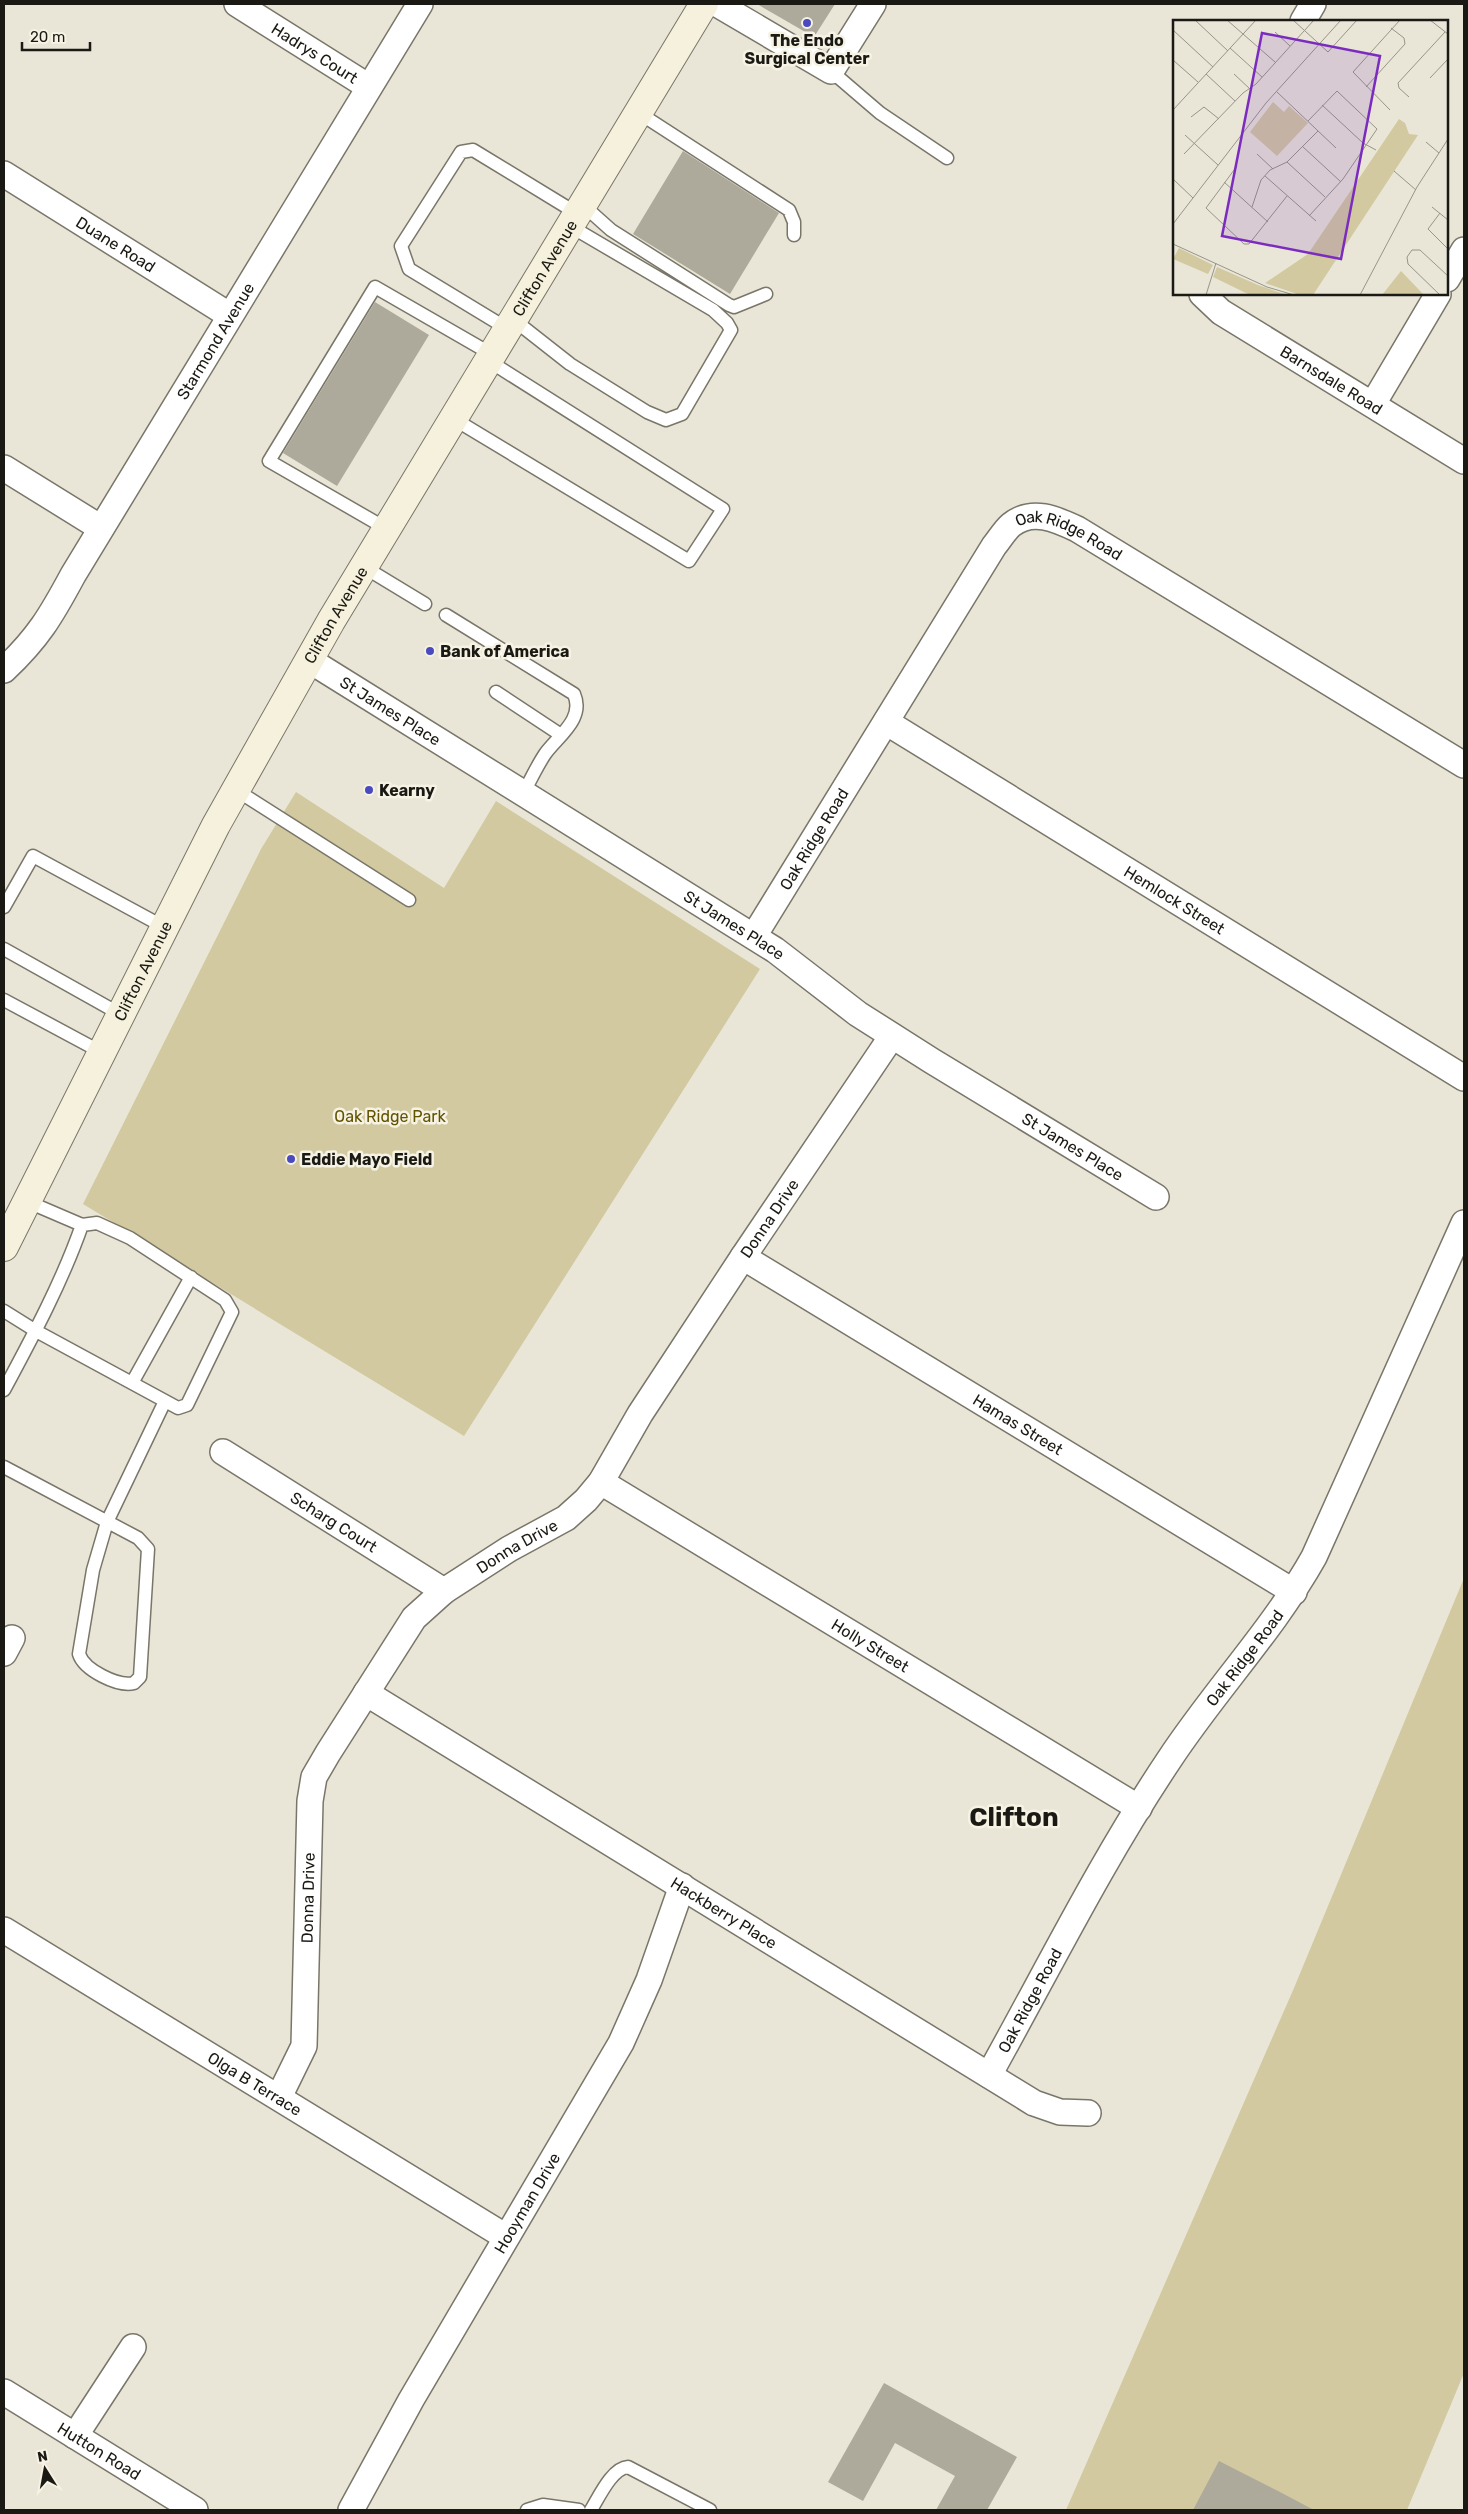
<svg xmlns="http://www.w3.org/2000/svg" width="1468" height="2514" font-family="Rubik,sans-serif">
<style>
.green{fill:#d2c9a0}
.building{fill:#adaa9b}
.lines{fill:none;stroke-linecap:round;stroke-linejoin:round}
.service-casing{stroke:#797669;stroke-width:15}
.minor-casing{stroke:#797669;stroke-width:28}
.secondary-casing{stroke:#797669;stroke-width:30}
.service{stroke:#fff;stroke-width:12}
.minor{stroke:#fff;stroke-width:25}
.secondary{stroke:#f6f1dc;stroke-width:28}
.poi-dot{fill:#4a4ac0;stroke:#f6f3e4;stroke-width:2}
.labels{text-anchor:middle;dominant-baseline:central;stroke-width:5;stroke-linejoin:round;paint-order:stroke}
.poi-label{font-size:16px;font-weight:bold;fill:#1b1914;stroke:#f6f3e4;text-anchor:start}
.street-label{font-size:16px;fill:#1b1914;stroke:#f6f3e4}
.park-label{font-size:16px;fill:#625300;stroke:#f6f3e4}
.town-label{font-size:26px;font-weight:bold;fill:#1b1914;stroke:#f6f3e4}
.inset-road{fill:none;stroke:#979489;stroke-width:1}
.view{fill:#7b2cbf;fill-opacity:0.15;stroke:#7b2cbf;stroke-width:2.5}
.inset-edge{fill:none;stroke:#1b1914;stroke-width:2.5}
</style>
<rect width="100%" height="100%" fill="#e9e6d7"/>
<path class="green" d="M296,792l148,96 52,-87 264,168 -296,467 -381,-232 178,-355z
M1464,1578v795l-57,137h-341l228,-522z"/>
<path class="building" d="M757,4h78l-21,33z
M683,151l96,62 -49,81 -97,-60z
M375,302l54,33 -92,151 -54,-33z
M884,2383l133,74 -30,53h-51l19,-34 -60,-33 -32,58 -35,-19z
M1219,2461l59,30 36,19h-121z"/>
<g class="lines">
<defs>
<path id="service" d="M831,71l49,42 67,45
M639,113l150,97 5,12v13
M583,205l28,25 118,75 5,2 32,-13
M514,320l56,44 77,48 19,8 16,-6 49,-84 -4,-7 -14,-13 -143,-84
M508,329l-99,-60 -8,-23 60,-94 12,-2 105,64
M454,419l235,142 34,-52 -234,-148
M387,529l-118,-68 106,-174 118,68
M364,567l61,37
M446,615l128,79c11,25 -16,42 -29,60 -8,12 -14,25 -21,38
M496,692l65,43
M236,790l173,110
M4,907l29,-51 131,71
M4,949l116,65
M4,1000l97,52
M4,1311l32,20 142,77 9,-3 45,-93 -7,-12 -95,-62 -33,-15 -15,2
M132,1383l59,-106
M4,1390c29,-54 58,-108 78,-165l-56,-24
M4,1467l134,71 10,11 -8,128 -6,6c-16,4 -50,-13 -55,-29l14,-84 14,-48 58,-121
M527,2510l16,-5 36,5
M591,2510c8,-13 21,-42 37,-43l82,43"/>
<g id="minor">
<path id="s1" d="M237,4l132,83"/>
<path d="M717,4l114,67 42,-67"/>
<path d="M1303,21l10,-17"/>
<path id="s2" d="M4,174l225,141"/>
<path d="M1447,279l17,-29"/>
<path id="s3" d="M1202,294l19,18 243,149"/>
<path d="M1373,404l65,-110"/>
<path d="M4,468l97,60"/>
<path id="s4" d="M309,660l466,290 83,64 74,47 224,136"/>
<path id="s5" d="M4,670c34,-32 47,-54 69,-95l347,-571"/>
<path id="s6" d="M886,722l578,356"/>
<path id="s7" d="M754,936l240,-390c5,-6 11,-16 17,-21 21,-17 45,-6 66,4l387,236"/>
<path id="s8" d="M743,1257l551,335"/>
<path id="s9" d="M223,1452l221,139"/>
<path id="s10" d="M601,1482l538,326"/>
<path d="M4,1653l8,-15"/>
<path id="s11" d="M366,1693l668,410 26,9 28,1"/>
<path id="s12" d="M4,1930l502,307"/>
<path id="s13" d="M989,2075c59,-106 113,-215 180,-315 46,-70 104,-130 145,-203l150,-334"/>
<path id="s14" d="M279,2097l25,-51 6,-245 4,-24 14,-24 86,-135 30,-27 65,-42 57,-31 20,-18 15,-18 39,-68 103,-157 149,-221"/>
<path id="s15" d="M4,2392l191,118"/>
<path d="M75,2436l58,-89"/>
<path id="s16" d="M351,2510l60,-110 210,-357 28,-63 33,-94"/>
</g>
<g id="secondary">
<path id="s17" d="M4,1247l212,-422 115,-204 373,-617"/>
</g>
</defs>
<use href="#service" class="service-casing"/>
<use href="#minor" class="minor-casing"/>
<use href="#secondary" class="secondary-casing"/>
<use href="#service" class="service"/>
<use href="#minor" class="minor"/>
<use href="#secondary" class="secondary"/>
</g>
<g class="poi-dot">
<circle cx="807" cy="23" r="5"/>
<circle cx="430" cy="651" r="5"/>
<circle cx="369" cy="790" r="5"/>
<circle cx="291" cy="1159" r="5"/>
</g>
<g class="labels">
<g class="poi-label">
<text x="807" y="40" text-anchor="middle">The Endo<tspan x="807" dy="18">Surgical Center</tspan></text>
<text x="440" y="651">Bank of America</text>
<text x="379" y="790">Kearny</text>
<text x="301" y="1159">Eddie Mayo Field</text>
</g>
<g class="street-label">
<text stroke="none"><textPath href="#s1" startOffset="92">Hadrys Court</textPath></text>
<text stroke="none"><textPath href="#s2" startOffset="132">Duane Road</textPath></text>
<text stroke="none"><textPath href="#s17" startOffset="1119">Clifton Avenue</textPath></text>
<text stroke="none"><textPath href="#s5" startOffset="392">Starmond Avenue</textPath></text>
<text stroke="none"><textPath href="#s3" startOffset="156">Barnsdale Road</textPath></text>
<text stroke="none"><textPath href="#s7" startOffset="549">Oak Ridge Road</textPath></text>
<text stroke="none"><textPath href="#s17" startOffset="714">Clifton Avenue</textPath></text>
<text stroke="none"><textPath href="#s4" startOffset="96">St James Place</textPath></text>
<text stroke="none"><textPath href="#s7" startOffset="114">Oak Ridge Road</textPath></text>
<text stroke="none"><textPath href="#s6" startOffset="339">Hemlock Street</textPath></text>
<text stroke="none"><textPath href="#s4" startOffset="501">St James Place</textPath></text>
<text stroke="none"><textPath href="#s17" startOffset="309">Clifton Avenue</textPath></text>
<text stroke="none"><textPath href="#s4" startOffset="906">St James Place</textPath></text>
<text stroke="none"><textPath href="#s14" startOffset="1060">Donna Drive</textPath></text>
<text stroke="none"><textPath href="#s8" startOffset="322">Hamas Street</textPath></text>
<text stroke="none"><textPath href="#s9" startOffset="131">Scharg Court</textPath></text>
<text stroke="none"><textPath href="#s14" startOffset="640">Donna Drive</textPath></text>
<text stroke="none"><textPath href="#s10" startOffset="315">Holly Street</textPath></text>
<text stroke="none"><textPath href="#s13" startOffset="490">Oak Ridge Road</textPath></text>
<text stroke="none"><textPath href="#s14" startOffset="205">Donna Drive</textPath></text>
<text stroke="none"><textPath href="#s11" startOffset="420">Hackberry Place</textPath></text>
<text stroke="none"><textPath href="#s13" startOffset="85">Oak Ridge Road</textPath></text>
<text stroke="none"><textPath href="#s12" startOffset="294">Olga B Terrace</textPath></text>
<text stroke="none"><textPath href="#s16" startOffset="354">Hooyman Drive</textPath></text>
<text stroke="none"><textPath href="#s15" startOffset="112">Hutton Road</textPath></text>
</g>
<g class="park-label">
<text x="390" y="1116">Oak Ridge Park</text>
</g>
<g class="town-label">
<text x="1014" y="1817">Clifton</text>
</g>
</g>
<g transform="translate(1173 20)">
<rect width="275" height="275" fill="#e9e6d7"/>
<path d="M100,82l11,10 5,-6 19,17 -31,33 -27,-24zM226,99l6,4 4,11 9,1 -105,160h-13l-35,-12 43,-29zM6,228l34,17 -5,9 -35,-15zM44,247l41,18 29,10h-37l-37,-18zM228,251l23,24h-42z" fill="#d2c9a0"/>
<path class="inset-road" d="M22,0l33,31M54,0l48,42M120,0l35,32 29,-32M257,0l18,14M0,10l40,37M102,12l15,14M57,28l32,29M0,40l25,22M33,54l29,27M61,54l16,15M257,58l18,-19M193,67l39,-43 -1,-6 -13,-10M104,72l59,56M236,77l-10,-9 -1,-5 47,-51M149,85l41,38 13,7M0,90l83,-90M217,90l-37,-38 47,-52M18,97l13,-10 15,12M135,101l29,-30 40,38 -34,50 -34,37M12,115l33,30M253,122l13,11M129,126l39,36M11,134l59,-61 13,-9 58,-64M84,134l16,15M114,142l38,35M64,146l-31,42 38,36h5l38,-48M221,151l22,19M92,156l51,45M0,159l20,19M51,162l44,40M79,187l9,-27 9,-10 17,-8 31,-31M259,187l16,13M267,193l-12,16 20,20M0,204l93,-121 75,-83M0,224l94,43 27,8M33,275l10,-32M187,275l57,-108 31,-48M267,275l-32,-31 -1,-7 5,-7h8l28,26"/>
<path class="view" d="M89,13l118,23 -39,203 -119,-23z"/>
<rect width="275" height="275" class="inset-edge"/>
</g>
<rect width="1468" height="2514" fill="none" stroke="#1b1914" stroke-width="10"/>
<g transform="translate(45 2469) rotate(349)" stroke="#f6f3e4" stroke-width="4" paint-order="stroke">
<path d="M0-4L9 19L0 12L-9 19Z" fill="#1b1914"/>
<text y="-8" font-size="14" font-weight="bold" text-anchor="middle" fill="#1b1914">N</text>
</g>
<path d="M22 42v8h68v-8" fill="none" stroke="#1b1914" stroke-width="2.5"/>
<text x="30" y="42" font-size="15" fill="#1b1914" stroke="#f6f3e4" stroke-width="4" paint-order="stroke">20 m</text>
</svg>
